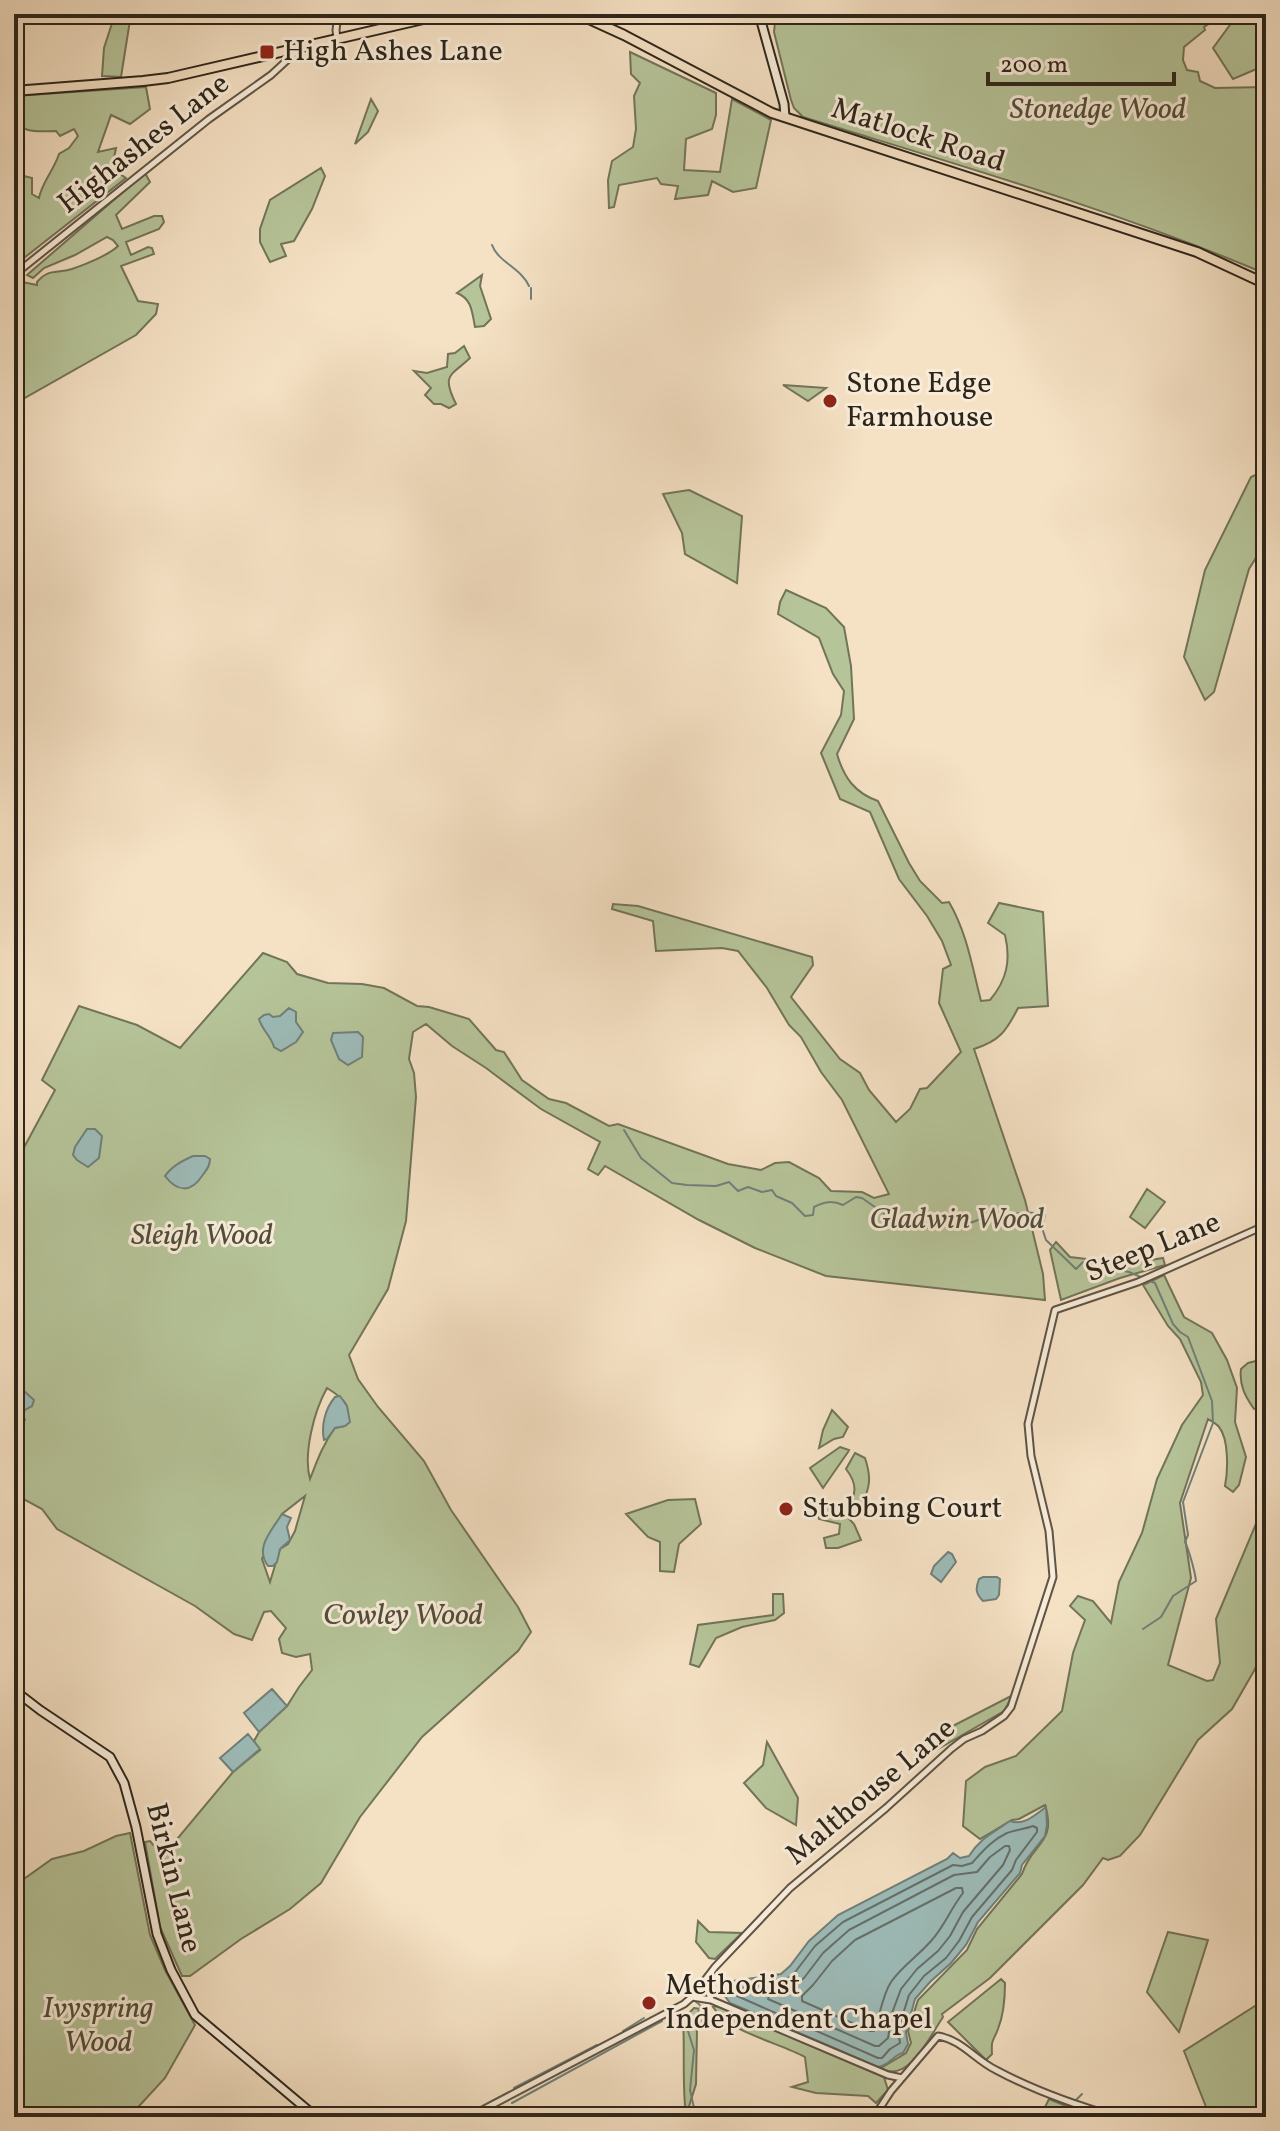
<svg xmlns="http://www.w3.org/2000/svg" width="1280" height="2131" font-family="Vollkorn,serif">
<style>
.green{fill:#b6c499;stroke:#72745a;stroke-width:2;fill-rule:evenodd}
.water{fill:#9dbcb9;stroke:#70807a;stroke-width:2}
.lines{fill:none;stroke-linecap:round;stroke-linejoin:round}
.shore{stroke:#65706a;stroke-width:2}
.stream{stroke:#70807a;stroke-width:2}
.street-casing{stroke:#5f5445;stroke-width:9}
.secondary-casing{stroke:#2d251b;stroke-width:11}
.primary-casing{stroke:#2d251b;stroke-width:12}
.street{stroke:#f8ecd9;stroke-width:5}
.secondary{stroke:#f8ecd9;stroke-width:7}
.primary{stroke:#f5e1c4;stroke-width:8}
.poi-dot{fill:#8f2418;stroke:#f8ecd9;stroke-width:3}
.labels{text-anchor:middle;dominant-baseline:central;stroke-width:6;stroke-linejoin:round;paint-order:stroke}
.poi-label{font-size:30px;fill:#2d251b;stroke:#f8ecd9;text-anchor:start}
.park-label{font-size:30px;font-style:italic;fill:#4f4d3a;stroke:#f8ecd9}
.street-label{font-size:30px;fill:#2d251b;stroke:#f8ecd9}
</style>
<rect width="100%" height="100%" fill="#f5e1c4"/>
<filter id="stains"><feTurbulence type="fractalNoise" baseFrequency=".0025" numOctaves="4"/><feColorMatrix values="0 0 0 0 .2 0 0 0 0 .09 0 0 0 0 .02 0 0 0 .5 -.17"/></filter>
<radialGradient id="worn" r=".72"><stop offset=".6" stop-color="#630" stop-opacity="0"/><stop offset="1" stop-color="#630" stop-opacity=".3"/></radialGradient>
<path class="green" d="M115,14h16l-10,63 -19,-1 2,-28z
M776,14h449l-21,13 1,3 -21,17 -1,13 4,10 11,2 2,9 15,7 51,-1v187c-150,-64 -308,-109 -463,-157l-9,-9 -3,-8 -17,-68z
M1238,14h28v51l-33,14 -20,-31z
M630,52l86,41v22l-4,14 -26,10 -2,31 36,2 12,-73 39,21 -15,68 -23,4 -21,-11 -4,14 -33,4 3,-13 -17,-2 -4,-6 -38,7 -5,22 -5,1 -1,-28 4,-19 21,-14 3,-18 -2,-33 6,-13 -9,-9z
M146,87l4,22 -20,15 -19,-9 -13,37 18,-4 -3,15 7,11 6,4 -111,87 -1,-106 2,15 16,4v16l7,4c3,-16 15,-28 20,-44l10,-6 9,-12 -4,-7 -14,7 -4,-5c-14,0 -37,4 -42,-14 -2,-6 0,-15 0,-21z
M371,99l7,12 -10,21 -13,12z
M321,168l4,8 -13,33 -18,32 -13,3 5,12 -16,6 -10,-20v-13l10,-29z
M145,173l5,9 -34,33 6,14 32,-13h8l2,6 -5,7 -33,13 5,13 17,-8 4,1 2,6 -33,12 17,35 20,3 -2,10 -20,21 -122,69v-121l3,-2 20,4v-3c12,-14 19,-8 35,-13 12,-4 37,-14 46,-23l-5,-6 -6,-3 -32,18 -31,13 -11,10 -6,-3z
M482,275l-2,11 11,33 -7,7 -9,1c-3,-15 -3,-28 -18,-34z
M464,346l6,12c-19,18 -29,16 -14,46l-7,4 -8,-4h-7l-9,-9 6,-7 -17,-17 13,2 20,-6 1,-13 7,-1z
M783,385l43,3 -18,13z
M1266,470v72l-17,27 -35,123 -9,8 -21,-43 21,-87 46,-93z
M689,490l53,26 -5,67 -52,-29 -3,-21 -19,-39z
M786,590l40,18 18,19 7,39 3,53 -17,35c7,24 18,39 41,47l31,62 11,18 22,22 7,-1c18,31 23,64 32,99l9,-1c17,-20 21,-40 15,-65l-17,-12 11,-20 44,9 5,94 -30,2c-12,24 -19,33 -44,41l51,151 18,74 2,26 -219,-24 -71,-28 -56,-28 -94,-54 -7,9 -10,-6 12,-27 -59,-33 -55,-41 -34,-22 -26,-22 -13,8 -4,27 5,14 2,24 -10,124 -18,68 -39,66 9,24 20,28 46,54 27,49 67,97 13,25 -13,19 -96,86 -62,80 -39,66 -31,26 -49,30 -51,37h-8l-22,-49 -15,-85 5,-1 13,15 70,-84 27,-22 -6,-9 5,-9 28,-26 12,-19 13,-17 -2,-16 -14,3 -14,-4 -3,-14 7,-11 -15,-17 -7,1 -12,28 -18,-6 -39,-28 -138,-77 -15,-20 -28,-15v-308l8,-12 -1,-21 34,-63 -13,-10 37,-74 58,19 43,23 83,-95 24,9 10,12 31,9 34,1 22,4 33,18 12,1 40,12 27,31 8,2 18,28 27,19 17,4 43,23 9,-2 110,40 33,6 14,-7 14,-1 30,16 12,13 31,1 12,6 15,-4 -47,-94 -21,-28 -20,-35 -12,-12 -22,-37 -29,-37 -16,-3 -66,3 -3,-30 -41,-12 1,-5 25,2 174,51 1,8 -22,32 49,62 20,14 9,17 27,32 14,-13 10,-20 7,-1 34,-36 -22,-49 4,-34 8,-4 -9,-24 -15,-25 -28,-37 -29,-67 -30,-13 -19,-46 20,-38 3,-24 -11,-17 -14,-36 -41,-24 2,-12zM327,1388c16,10 26,17 18,38l-10,2c-12,16 -18,33 -25,51 -7,-25 4,-68 17,-91zM305,1496l-10,35 -7,13 -8,5 -10,33 -8,-23 20,-45z
M1147,1189l18,13 -20,26 -15,-11z
M1056,1242l14,15 58,7 35,-6 2,7 -45,13 -59,22 -11,-50z
M1164,1275l20,42 28,16 15,27 10,28 -2,34 11,35 -7,28 -6,7 -8,-6c3,-15 4,-47 -6,-59 -2,-3 -8,-6 -11,-8l-28,84 11,75 -23,87 39,16 6,-1 7,-17 -4,-44 42,-100 8,-47v165l-11,32 -23,40 -34,31 -58,95 -20,21 -12,4 -5,-2 -20,27 -93,93 -48,36 1,3c-13,19 -35,68 -62,51l25,-15 5,-10 -3,-12 10,-31 49,-50 10,-21 45,-55c10,-32 35,-30 23,-69l-26,14 -7,1 -32,19 -17,-13 3,-45 19,-14 31,-11 46,-45 11,-58 12,-33 -15,-14 8,-10 15,5 18,22 8,-41 23,-49 15,-54 25,-54 21,-30 -2,-13 -21,-43 -12,-13 -25,-41z
M1260,1360c6,14 2,32 0,48l-6,1c-9,-13 -15,-24 -13,-40l7,-6z
M832,1410l16,17 -5,10 -9,2 -15,9 4,-18z
M840,1447l9,3 -1,2 -25,36 -13,-20z
M855,1453l10,5c6,18 6,30 -4,46h-4l-5,-5c6,-11 1,-21 -6,-30z
M695,1499l6,25 -22,20 -5,28 -14,-1v-29l-12,-5 -22,-23 42,-14z
M827,1502l7,1 20,21 7,16 -23,8h-12l-2,-10 15,-4 1,-10 -21,-5 -1,-6z
M773,1594h10l1,19 -9,7 -33,7 -26,11 -17,29 -9,-3 8,-39 75,-10z
M1013,1695l-9,16 -66,38 7,-19z
M767,1742l31,56 -2,27 -30,-17 -22,-25 19,-18z
M130,1833l20,102 15,35 30,55 -30,53 -36,39h-115v-231l38,-27 32,-8 32,-15z
M698,1921l11,11 33,1 -27,26 -6,-1 -13,-16z
M1168,1932l40,8 -29,92 -32,-40z
M1001,1979l4,4c0,16 -1,31 -7,46 -5,13 -7,10 -6,25l-6,6 -38,-38z
M1266,1999v118h-56l-26,-66z
M718,2006l166,71 4,13 -12,13 -8,-7 -52,-3 -24,-6 16,-5 -3,-25c-25,-14 -77,-25 -92,-50z
M694,2008l14,2 -11,20 -1,54 -10,32c-4,-32 -1,-64 -3,-97z
M1049,2099l27,11 -5,7h-31z"/>
<path class="water" d="M289,1008l7,4v10l7,10 -7,10 -15,9 -7,-4c-3,-11 -12,-17 -15,-28l5,-4 5,-1 4,3 7,-1z
M358,1032l5,5 -1,20 -14,8 -9,-6 -8,-19 2,-7z
M87,1129h8l7,7 -3,22 -11,9 -11,-7 -4,-5 2,-8z
M193,1156h12l5,3c0,8 -4,11 -8,17 -11,17 -25,16 -37,0 7,-10 17,-15 28,-20z
M23,1390l11,10 -2,6 -7,4 -2,4 2,6 -11,8v-32z
M340,1396l7,10 3,16 -5,4 -10,2 -8,11 -3,1c-3,-15 1,-31 11,-43z
M282,1514l9,4 -4,9 3,13 -10,9 -3,13 -4,4h-5c-14,-18 4,-36 14,-52z
M948,1552l4,2 4,8 -15,20 -10,-8 3,-8z
M983,1577h14l3,2 -1,16 -3,4 -13,2c-7,-7 -8,-12 -4,-22z
M272,1689l15,17 -28,26 -15,-19z
M248,1734l12,15 -27,23 -13,-14z
M1046,1807l1,18 -2,11 -23,29 -2,8 -42,49 -12,23 -15,18 -21,19 -15,17 -9,33 2,12 -5,9c-10,2 -14,13 -25,14l-148,-64 -8,-11 8,-4 4,-7 47,-7 9,-8 19,-25 29,-26 109,-56 6,-6 7,5 9,-2c11,-18 24,-23 41,-35 14,5 25,-6 36,-14z"/>
<g class="lines">
<path class="shore" d="M1033,1826l4,2v4l-21,28 -4,10 -40,47 -13,24 -13,17 -22,18 -15,19 -11,35 2,13 -10,6 -8,9h-4l-141,-62v-3l4,-5 44,-7 11,-10 19,-25 28,-24 110,-57 9,1 10,-3c11,-12 20,-23 35,-30 8,-3 18,-4 26,-7z
M1005,1846h4l1,4 -7,15 -40,47 -13,24 -12,15 -21,18 -16,20 -9,24 -4,25 -9,8h-4l-107,-47 2,-6 14,-1 9,-5 11,-9 19,-25 26,-23 105,-55 23,-3 13,-15z
M956,1888h6l1,5c-12,15 -19,34 -32,48 -13,15 -29,25 -40,41 -9,14 -11,34 -17,49h-4l-68,-30v-5l11,-11 19,-24 23,-21z"/>
<path class="stream" d="M492,245c6,17 29,23 37,41
M531,288v11
M624,1130l17,28 31,25 15,2 29,1 13,-4 9,9 10,-4 14,5 10,-2 4,6 16,7 13,13 8,-1 1,-8c10,-5 18,-7 29,-2l13,-8 6,1 30,21h26l9,9h8l7,-8 13,9 28,-11 7,3c18,-6 36,-12 55,-6l-3,13 4,12 30,29 7,-7 46,10 26,11 18,41 7,8 8,5 24,64 1,22 -30,79 5,33 -3,7c4,8 10,30 11,39l-23,15 -12,21 -18,12
M718,1993l4,-1
M694,2000l7,6 -6,13 -8,9 7,22 -4,40 6,27
M623,2031l21,-13
M514,2088l83,-43
M1072,2100l3,1 7,-7
M512,2103l150,-82
M132,2117l6,-2 5,2
M1049,2117l13,-9"/>
<defs>
<path id="street" d="M337,39l-1,-9 2,-16
M14,275l195,-156 62,-44 26,-24
M706,1981l5,19
M692,1997l19,3 177,75 14,3
M469,2117l215,-113 8,-7 23,-30 75,-79 96,-80 65,-59 13,-10 18,-8 22,-15 7,-9 42,-130 -4,-46 -18,-75 -3,-32 27,-114 83,-28 128,-57
M874,2117l17,-26 47,-55c24,4 36,23 58,34 39,21 79,35 121,47"/>
<path id="secondary" d="M759,14l25,90 1,13
M14,1690l26,20 70,47 14,26 12,44 21,107 14,36 24,45 121,102"/>
<path id="primary" d="M564,14l25,5 35,16 148,78 425,139 69,32
M14,91l129,-10 25,-3 277,-64"/>
</defs>
<use href="#street" class="street-casing"/>
<use href="#secondary" class="secondary-casing"/>
<use href="#primary" class="primary-casing"/>
<use href="#street" class="street"/>
<use href="#secondary" class="secondary"/>
<use href="#primary" class="primary"/>
</g>
<g class="poi-dot">
<rect x="259" y="44" width="16" height="16" rx="4"/>
<circle cx="830" cy="401" r="8"/>
<circle cx="786" cy="1509" r="8"/>
<circle cx="649" cy="2003" r="8"/>
</g>
<g class="labels">
<g class="poi-label">
<text x="283" y="52">High Ashes Lane</text>
<text x="846" y="384">Stone Edge<tspan x="846" dy="34">Farmhouse</tspan></text>
<text x="802" y="1509">Stubbing Court</text>
<text x="665" y="1986">Methodist<tspan x="665" dy="34">Independent Chapel</tspan></text>
</g>
<g class="park-label">
<text x="1098" y="110">Stonedge Wood</text>
<text x="957" y="1220">Gladwin Wood</text>
<text x="202" y="1236">Sleigh Wood</text>
<text x="403" y="1616">Cowley Wood</text>
<text x="98" y="2009">Ivyspring<tspan x="98" dy="34">Wood</tspan></text>
</g>
<g class="street-label">
<text transform="translate(918 136) rotate(18)">Matlock Road</text>
<text transform="translate(144 144) rotate(-38)">Highashes Lane</text>
<text transform="translate(1153 1248) rotate(-22)">Steep Lane</text>
<text transform="translate(871 1792) rotate(-40)">Malthouse Lane</text>
<text transform="translate(173 1878) rotate(76)">Birkin Lane</text>
</g>
</g>
<rect width="1280" height="2131" fill="none" stroke="#f5e1c4" stroke-width="48"/>
<rect x="16" y="16" width="1248" height="2099" fill="none" stroke="#2d251b" stroke-width="4"/>
<rect x="24" y="24" width="1232" height="2083" fill="none" stroke="#2d251b" stroke-width="2"/>
<path d="M988 72v12h186v-12" fill="none" stroke="#2d251b" stroke-width="4"/>
<text x="1000" y="72" font-size="24" fill="#2d251b" stroke="#f8ecd9" stroke-width="6" paint-order="stroke">200 m</text>
<rect width="100%" height="100%" filter="url(#stains)"/>
<rect width="100%" height="100%" fill="url(#worn)"/>
</svg>
